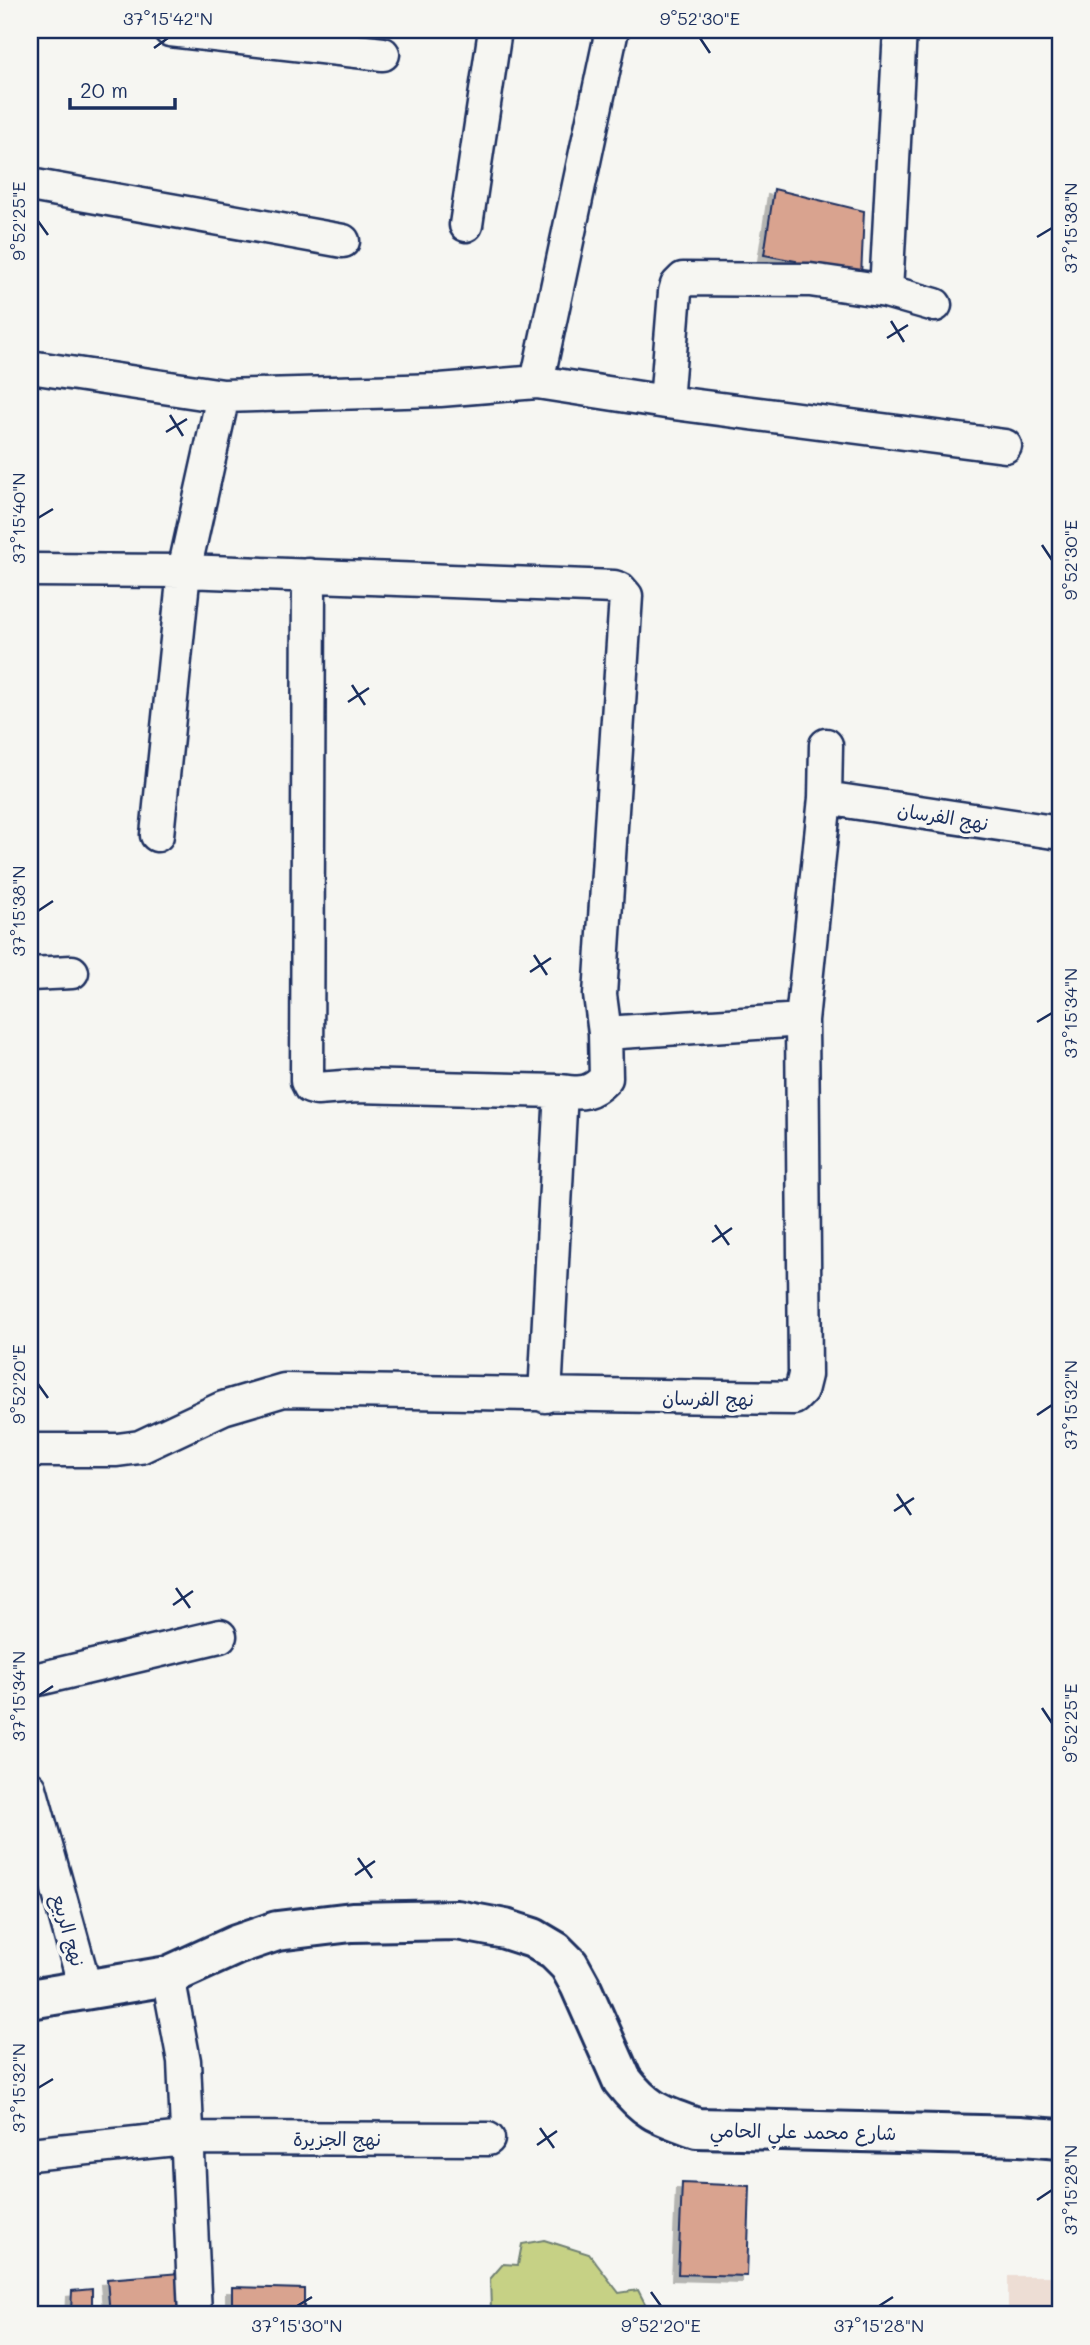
<svg xmlns="http://www.w3.org/2000/svg" width="1090" height="2345" font-family="Mali,'Playpen Sans Arabic',sans-serif">
<style>
.built{fill:#edddd4}
.green{fill:#c6d185;stroke:#708072;stroke-width:2}
.building{fill:#d9a38f;stroke:#1b2f5e;stroke-width:2;filter:url(#shadow)}
.lines{fill:none;stroke-linecap:round;stroke-linejoin:round}
.street-casing{stroke:#1b2f5e;stroke-width:37}
.secondary-casing{stroke:#1b2f5e;stroke-width:44}
.street{stroke:#f6f6f2;stroke-width:32}
.secondary{stroke:#f6f6f2;stroke-width:38}
.ticks{fill:none;stroke:#1b2f5e;stroke-width:2.5}
.labels{text-anchor:middle;dominant-baseline:central;stroke-width:7;stroke-linejoin:round;paint-order:stroke}
.street-label{font-size:19px;fill:#1b2f5e;stroke:#f6f6f2}
.neatline{fill:none;stroke:#1b2f5e;stroke-width:2.5}
.ticks-label{font-size:18px;text-anchor:middle;fill:#1b2f5e}
</style>
<defs>
<filter id="shadow"><feDropShadow dx="-6" dy="6" stdDeviation="0" flood-color="#0004"/></filter>
</defs>
<rect width="100%" height="100%" fill="#f6f6f2"/>
<filter id="ink" filterUnits="userSpaceOnUse"><feTurbulence type="fractalNoise" baseFrequency=".0143" numOctaves="2"/><feDisplacementMap in="SourceGraphic" scale="14" xChannelSelector="R" yChannelSelector="G"/><feConvolveMatrix kernelMatrix="1 2 1 2 8 2 1 2 1" color-interpolation-filters="sRGB"/></filter>
<g filter="url(#ink)">
<path class="built" d="M1008,2276h52v39h-52z"/>
<path class="green" d="M544,2240l45,14 30,39 19,-3 13,25h-156l-4,-5 -1,-31 13,-15 15,1 4,-21z"/>
<path class="building" d="M774,189l90,22 -3,66 -66,-7 1,-9 -32,-6z
M682,2183l68,3 -3,90 -69,-2z
M180,2273l4,42h-74l-3,-36z
M232,2287l72,2v26h-72z
M92,2289v26h-44l23,-4 1,-20z"/>
<g class="lines">
<defs>
<path id="street" d="M170,30l213,24
M30,185l313,56
M466,225l29,-195
M886,291l14,-261
M30,367l193,29 217,-6 97,-8 129,20 339,44
M537,382l75,-352
M666,402l9,-110 2,-7 6,-6 127,1 76,11 49,14
M30,570l154,1 430,16 6,2 6,7 -26,399 5,38 1,45c-15,16 -25,16 -45,13l-204,-5 -40,3 -7,-2 -3,-6 2,-506
M825,798l235,35
M157,835l27,-264 39,-175
M30,974l42,-2
M605,1033l197,-13
M545,1396l16,-305
M30,1450h87l23,-3 83,-39 61,-18 510,8 7,-7 4,-16 -3,-355 23,-222 1,-53
M30,1681l190,-45
M30,1788l56,203
M168,1976l16,85 11,254
M30,2154l155,-16 303,1"/>
<path id="secondary" d="M30,1999l138,-23 68,-31 41,-14 75,-9 105,-2 48,9 28,9 22,13 14,14 11,20 42,95c25,32 38,35 75,48l323,8 40,3"/>
</defs>
<use href="#street" class="street-casing"/>
<use href="#secondary" class="secondary-casing"/>
<use href="#street" class="street"/>
<use href="#secondary" class="secondary"/>
</g>
</g>
<path class="ticks" d="M700,38l10,15M154,48l14,-10M38,221l10,14M1037,237l15,-9M891,321l13,21M887,338l21,-13M170,415l13,21M166,432l21,-13M38,518l15,-9M1042,545l10,15M352,685l13,20M348,702l21,-14M38,911l15,-10M534,955l13,20M530,972l21,-14M1037,1022l15,-9M715,1225l14,20M712,1242l20,-14M38,1384l10,14M1037,1415l15,-10M897,1494l14,21M894,1511l20,-13M176,1588l14,20M173,1605l20,-14M38,1696l15,-10M1042,1708l10,15M358,1858l14,20M355,1875l20,-14M38,2088l15,-9M540,2128l14,20M537,2145l20,-14M1037,2200l15,-10M651,2292l10,14M297,2306l15,-9M879,2306l14,-9"/>
<g class="labels">
<g class="street-label">
<text transform="translate(943 816) rotate(9)">نهج الفرسان</text>
<text transform="translate(708 1398) rotate(1)">نهج الفرسان</text>
<text transform="translate(69 1930) rotate(74)">نهج الربيع</text>
<text transform="translate(803 2131) rotate(1)">شارع محمد علي الحامي</text>
<text x="337" y="2138">نهج الجزيرة</text>
</g>
</g>
<rect width="1090" height="2345" fill="none" stroke="#f6f6f2" stroke-width="77"/>
<path d="M70 98v10h105v-10" fill="none" stroke="#1b2f5e" stroke-width="3.5"/>
<text x="80" y="98" font-size="21" fill="#1b2f5e" stroke="#f6f6f2" stroke-width="5" paint-order="stroke">20 m</text>
<rect x="38" y="38" width="1014" height="2268" class="neatline"/>
<g class="ticks-label">
<text x="168" y="25">37°15'42"N</text>
<text x="700" y="25">9°52'30"E</text>
<text transform="translate(19 221) rotate(-90)" y="6">9°52'25"E</text>
<text transform="translate(1071 228) rotate(-90)" y="6">37°15'38"N</text>
<text transform="translate(19 518) rotate(-90)" y="6">37°15'40"N</text>
<text transform="translate(1071 560) rotate(-90)" y="6">9°52'30"E</text>
<text transform="translate(19 911) rotate(-90)" y="6">37°15'38"N</text>
<text transform="translate(1071 1013) rotate(-90)" y="6">37°15'34"N</text>
<text transform="translate(19 1384) rotate(-90)" y="6">9°52'20"E</text>
<text transform="translate(1071 1405) rotate(-90)" y="6">37°15'32"N</text>
<text transform="translate(19 1696) rotate(-90)" y="6">37°15'34"N</text>
<text transform="translate(1071 1723) rotate(-90)" y="6">9°52'25"E</text>
<text transform="translate(19 2088) rotate(-90)" y="6">37°15'32"N</text>
<text transform="translate(1071 2190) rotate(-90)" y="6">37°15'28"N</text>
<text x="297" y="2332">37°15'30"N</text>
<text x="661" y="2332">9°52'20"E</text>
<text x="879" y="2332">37°15'28"N</text>
</g>
</svg>
